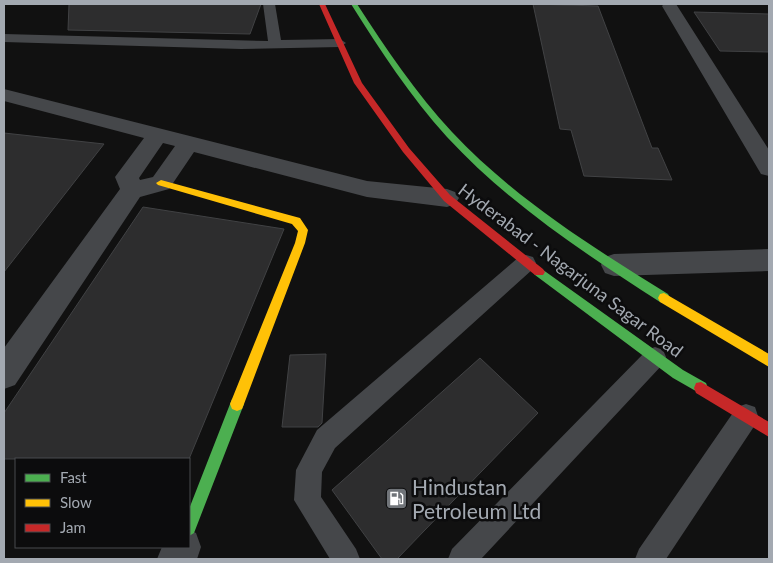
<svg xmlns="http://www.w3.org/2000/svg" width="773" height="563" font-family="Lato,sans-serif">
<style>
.building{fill:#2d2d2e;stroke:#414244}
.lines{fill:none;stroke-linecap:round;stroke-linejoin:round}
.lane{fill:#45474a;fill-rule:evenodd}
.street{fill:#45474a;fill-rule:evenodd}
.fast{fill:#4caf50;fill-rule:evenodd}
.slow{fill:#ffc107;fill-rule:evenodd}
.jam{fill:#c62828;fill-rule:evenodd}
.labels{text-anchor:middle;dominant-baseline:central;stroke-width:5;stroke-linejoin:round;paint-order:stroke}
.street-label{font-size:18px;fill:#a3a9b1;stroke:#0c0c0d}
.near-poi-label{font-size:21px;fill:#a3a9b1;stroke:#0c0c0d;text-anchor:start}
</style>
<rect width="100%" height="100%" fill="#111"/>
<path class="building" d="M69,4h192l-11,30 -182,-4z
M533,4l65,2 54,142h6l14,32 -88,-4 -13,-46 -11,-1z
M694,12l75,2v38l-49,-1z
M4,133l100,11 -100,128z
M143,207l141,22 -95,230h-185v-46z
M326,354l-4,69 -4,4h-36l8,-72z
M480,358l58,55 -141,146h-15l-50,-69z"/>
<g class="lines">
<path class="lane" d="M263,4h12l6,36 59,-1 6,4 -6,4 -99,2 -237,-7v-8l264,7z
M526,255l7,2 3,6 -3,6 -198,179 -13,24 -1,25 35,52 4,10h-30l-36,-59 2,-30 21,-40 202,-173z
M655,347l8,3 3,7 -3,7 -182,195h-33l4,-10 195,-199z
M746,404l9,3 3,9 -3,9 -89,134h-31l4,-10 98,-142z"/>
<path class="street" d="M664,4h12l93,146v26l-8,-2 -99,-168z
M4,89l363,92 80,8 8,3 4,6 -4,6 -8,3 -80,-10 -173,-45 -25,37 -29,8 -125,188 -11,4v-41l116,-159 -5,-12 29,-39 -140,-37zM163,143l12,3 -22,31 -13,3 -1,-2z
M769,249v22l-155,5 -9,-3 -4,-8 4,-8 9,-3z
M189,530l7,3 5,14 -4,12h-40l5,-12h27z"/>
<path class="fast" d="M351,4h6c29,45 59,89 95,128 62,66 140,115 216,162l2,4 -2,4 -4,1 -4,-1c-76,-49 -152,-99 -213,-165 -37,-41 -67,-87 -96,-133z
M539,267l144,103 23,13 2,5 -2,5 -5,1 -28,-16 -138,-103 -2,-3 2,-3z
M237,397l5,2 2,5 -50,129 -5,3v-27l43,-110z"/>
<path class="slow" d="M161,180l139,38 8,12 -3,13 -61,161 -2,5 -5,2 -5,-2 -2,-5 65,-161 3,-12 -6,-7 -134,-39 -2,-2z
M664,293l105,61v13l-109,-65 -2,-4 2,-4z"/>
<path class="jam" d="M319,4h6l37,79 47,65 41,47 93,74 2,3 -2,3h-8l-91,-74 -41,-49 -49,-69z
M701,382l68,40v15l-73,-44 -2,-5 2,-5z"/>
</g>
<defs>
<symbol id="fuel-square" viewBox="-11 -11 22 22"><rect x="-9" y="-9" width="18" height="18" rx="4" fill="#707479" stroke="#0c0c0d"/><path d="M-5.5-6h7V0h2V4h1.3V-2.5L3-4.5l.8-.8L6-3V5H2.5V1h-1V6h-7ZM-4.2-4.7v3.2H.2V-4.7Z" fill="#fff"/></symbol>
</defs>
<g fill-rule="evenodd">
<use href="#fuel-square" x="384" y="486" width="25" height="25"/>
</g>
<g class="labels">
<g class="street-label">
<text transform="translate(571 270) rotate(37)">Hyderabad - Nagarjuna Sagar Road</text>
</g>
<g class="near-poi-label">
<text x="412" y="486">Hindustan<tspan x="412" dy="24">Petroleum Ltd</tspan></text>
</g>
</g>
<rect width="773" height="563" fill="none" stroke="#a3a9b1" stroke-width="10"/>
<rect x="15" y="458" width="175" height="90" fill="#0c0c0d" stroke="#484b4f"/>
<rect x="25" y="474" width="25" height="8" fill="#4caf50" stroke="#484b4f"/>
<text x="60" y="483" font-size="15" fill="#a3a9b1">Fast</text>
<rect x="25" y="499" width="25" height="8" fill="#ffc107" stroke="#484b4f"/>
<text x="60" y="508" font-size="15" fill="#a3a9b1">Slow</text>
<rect x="25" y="524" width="25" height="8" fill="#c62828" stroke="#484b4f"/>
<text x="60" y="533" font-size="15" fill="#a3a9b1">Jam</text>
</svg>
